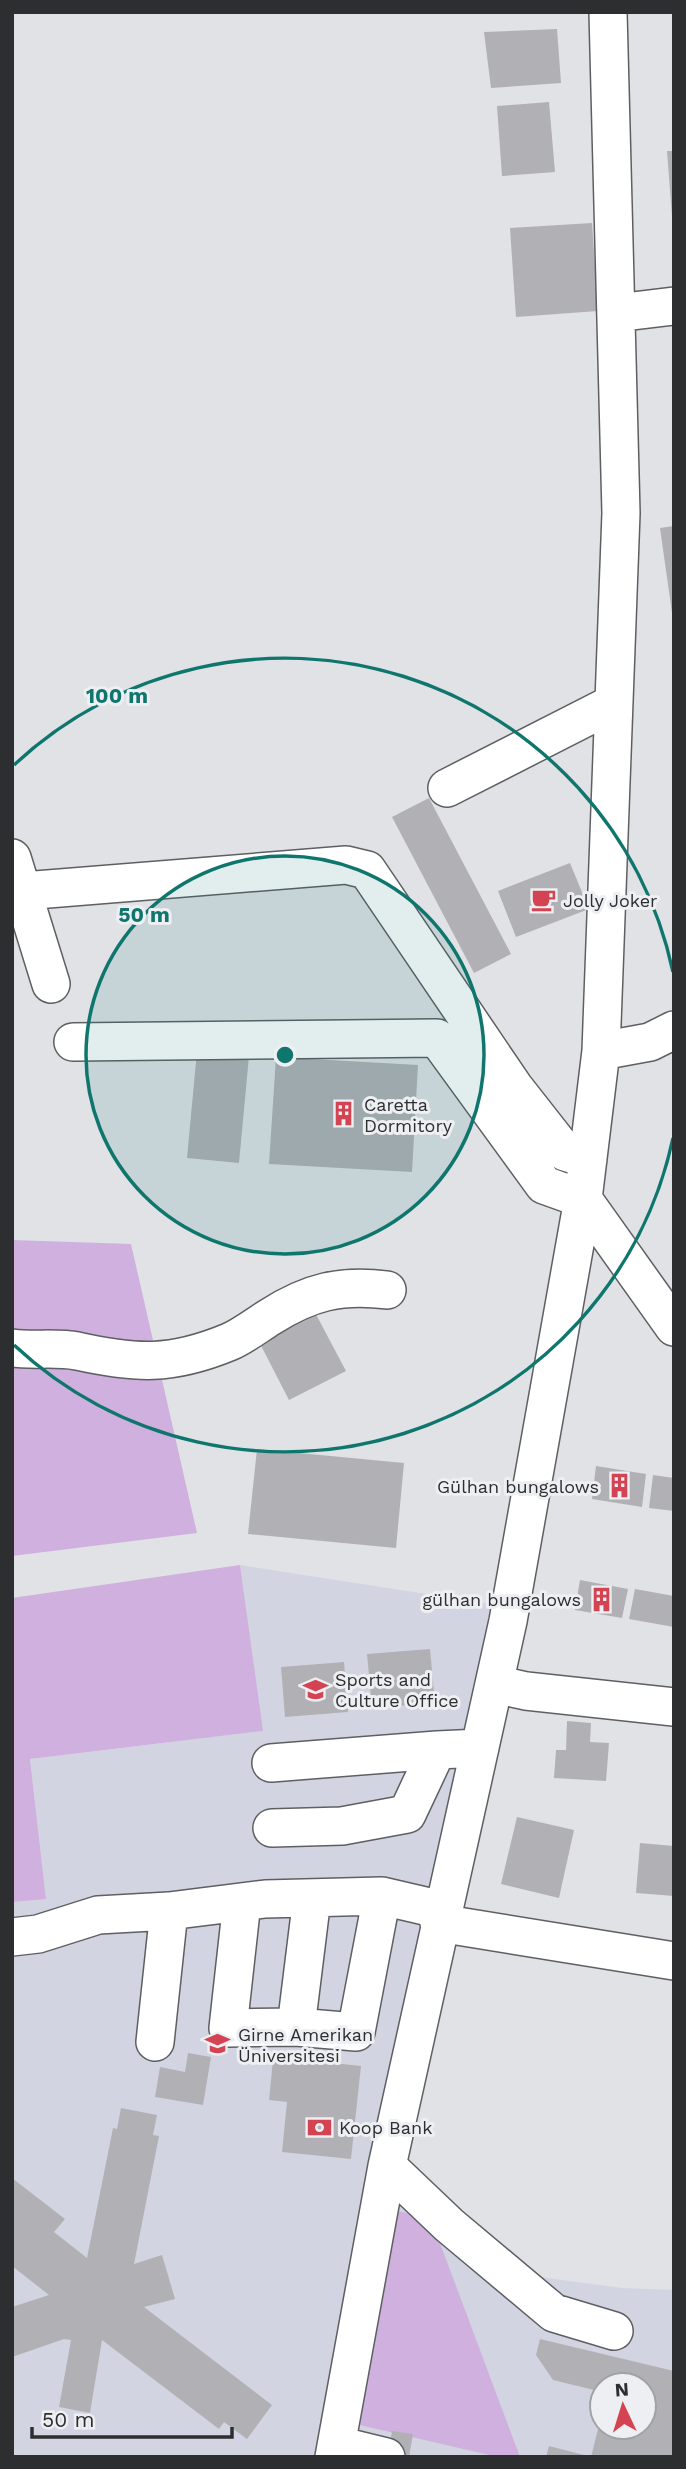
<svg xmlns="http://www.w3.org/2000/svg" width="686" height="2469" font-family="'Work Sans',sans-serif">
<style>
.built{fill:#d2d5e1;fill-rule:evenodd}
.green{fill:#cfb0df}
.building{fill:#b1b1b5}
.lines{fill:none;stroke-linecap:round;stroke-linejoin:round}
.minor-casing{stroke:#5e5f63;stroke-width:40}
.minor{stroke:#fff;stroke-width:37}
.ring{fill:none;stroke:#0f766e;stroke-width:3.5}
.labels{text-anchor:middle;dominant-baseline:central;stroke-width:6;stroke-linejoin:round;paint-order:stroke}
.poi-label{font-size:18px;fill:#2d2e2f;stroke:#eeeff3;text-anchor:start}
.centre{fill:#0f766e;stroke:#eeeff3;stroke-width:3.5}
.ring-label{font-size:21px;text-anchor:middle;font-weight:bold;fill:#0f766e;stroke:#eeeff3;stroke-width:6;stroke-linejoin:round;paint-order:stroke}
</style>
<rect width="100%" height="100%" fill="#e0e2e6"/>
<path class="built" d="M240,1565l277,43 -115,542 7,22 123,104 90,12 52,2v167h-662v-555l34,-4 -16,-139 232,-28zM602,2385h42v42h-42z"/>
<path class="green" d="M12,1240l119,4 66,289 -185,23z
M240,1565l23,166 -233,28 16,140 -34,3v-304z
M394,2210l37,9 89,238h-22l-147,-34z"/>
<path class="building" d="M557,29l4,54 -70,5 -7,-56z
M549,102l6,70 -53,4 -5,-70z
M667,151h7v65h-2z
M592,223l6,88 -82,6 -6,-89z
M674,526v87h-2l-12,-85z
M429,798l82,156 -37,19 -82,-156z
M570,863l19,46 -73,28 -18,-46z
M197,1051l52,5 -10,107 -52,-5z
M276,1057l142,8 -6,107 -143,-8z
M310,1303l36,68 -57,29 -35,-68z
M257,1449l147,14 -8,85 -148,-14z
M596,1466l50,8 -4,33 -50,-8z
M653,1475l21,3v33l-25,-3z
M580,1580l48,9 -6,29 -47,-8z
M635,1589l39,7v31l-45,-8z
M430,1649l5,54 -63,5 -5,-54z
M344,1662l4,50 -63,5 -4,-50z
M567,1721l24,2 -1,19 19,1 -3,38 -52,-3 2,-28h10z
M517,1817l57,13 -15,68 -58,-14z
M640,1843l34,3v50l-38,-3z
M274,2050l31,3 -1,7 57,6 -10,93 -69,-7 5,-50 -18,-2z
M188,2053l23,4 -8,48 -48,-8 5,-30 25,5z
M121,2108l36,7 -4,20 6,1 -25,128 28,-9 13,44 -31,8 128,98 -25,34 -23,-17 -5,7 -117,-89 -12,73 -31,-6 12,-67 -7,-1 -52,18v-50l37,-12 -37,-29v-88l53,41 -11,13 33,26 26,-130 4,1z
M540,2339l134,32v86h-83l7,-28 30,7 2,-9h14v-42h-42v7l-49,-12 -17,-25z
M392,2431l21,3 -4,23h-21z
M549,2446l39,10v1h-42z"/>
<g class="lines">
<defs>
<path id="minor" d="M616,313l58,-7
M447,788l167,-85
M12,858l39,126
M23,891l323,-26 21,5 147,217 51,65 23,7
M73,1042l364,-4 107,147 39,14 91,128
M601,1051l49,-9 24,-12
M12,1348c21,3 44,-1 65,3 59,13 94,15 152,-9 14,-6 28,-17 41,-25 39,-25 71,-33 117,-27
M495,1684l31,7 148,16
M271,1763l166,-13
M272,1828l70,-2 65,-12 30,-64 43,-2
M242,1902l-14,126 68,-1 60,5 26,-136
M439,1923l235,38
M12,1937l26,-3 60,-19 71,-4 96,-12 117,-3 60,14
M296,2027l16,-129
M155,2042l14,-131
M387,2166l62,59 105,88 60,18
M337,2445l49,12
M334,2457l53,-291 121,-545 75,-422 18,-148 20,-538 -13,-501"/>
</defs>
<use href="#minor" class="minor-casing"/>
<use href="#minor" class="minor"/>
</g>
<circle cx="285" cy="1055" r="199" fill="#0f766e" fill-opacity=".12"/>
<g class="ring">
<circle cx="285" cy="1055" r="199"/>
<path d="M673 1138A397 397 0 0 1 14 1345M14 765A397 397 0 0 1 673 972"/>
</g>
<defs>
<symbol id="cafe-bare" viewBox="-9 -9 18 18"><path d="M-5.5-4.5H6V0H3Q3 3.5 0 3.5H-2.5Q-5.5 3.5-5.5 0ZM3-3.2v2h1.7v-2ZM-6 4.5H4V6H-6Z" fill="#d34352" stroke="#eeeff3" stroke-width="2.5" paint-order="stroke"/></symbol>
<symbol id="building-bare" viewBox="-9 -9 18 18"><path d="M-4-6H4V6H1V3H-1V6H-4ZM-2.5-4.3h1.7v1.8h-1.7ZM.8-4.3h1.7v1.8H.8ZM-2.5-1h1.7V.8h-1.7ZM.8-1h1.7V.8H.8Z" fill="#d34352" stroke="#eeeff3" stroke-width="2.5" paint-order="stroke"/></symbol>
<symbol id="university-bare" viewBox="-9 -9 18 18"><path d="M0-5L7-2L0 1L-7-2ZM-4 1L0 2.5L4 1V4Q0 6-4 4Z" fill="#d34352" stroke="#eeeff3" stroke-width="2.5" paint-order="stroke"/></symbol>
<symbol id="bank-bare" viewBox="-9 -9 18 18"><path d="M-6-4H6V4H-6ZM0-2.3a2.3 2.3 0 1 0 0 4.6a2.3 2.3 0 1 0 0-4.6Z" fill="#d34352" stroke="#eeeff3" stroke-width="2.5" paint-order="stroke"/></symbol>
</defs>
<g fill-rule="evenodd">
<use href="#cafe-bare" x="526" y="882" width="35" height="35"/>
<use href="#building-bare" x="326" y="1096" width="35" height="35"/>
<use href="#building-bare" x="602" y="1468" width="35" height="35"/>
<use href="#building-bare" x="584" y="1582" width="35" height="35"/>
<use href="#university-bare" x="298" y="1672" width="35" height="35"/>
<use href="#university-bare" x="200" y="2026" width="35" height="35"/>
<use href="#bank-bare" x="302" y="2110" width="35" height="35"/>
</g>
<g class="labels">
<g class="poi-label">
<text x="563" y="900">Jolly Joker</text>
<text x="364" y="1104">Caretta<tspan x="364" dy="21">Dormitory</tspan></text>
<text x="599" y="1486" text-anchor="end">Gülhan bungalows</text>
<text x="581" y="1599" text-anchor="end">gülhan bungalows</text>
<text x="335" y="1679">Sports and<tspan x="335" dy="21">Culture Office</tspan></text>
<text x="238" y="2034">Girne Amerikan<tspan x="238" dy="21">Üniversitesi</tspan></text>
<text x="339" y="2127">Koop Bank</text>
</g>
</g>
<circle cx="285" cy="1055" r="10" class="centre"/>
<g class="ring-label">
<text x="117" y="703">100 m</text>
<text x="144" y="922">50 m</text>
</g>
<rect width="686" height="2469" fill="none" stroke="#2d2e2f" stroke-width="28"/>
<g transform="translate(623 2406) rotate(356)"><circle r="33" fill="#eeeff3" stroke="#a1a2a5" stroke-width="2"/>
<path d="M0-5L12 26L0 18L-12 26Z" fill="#d34352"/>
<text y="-10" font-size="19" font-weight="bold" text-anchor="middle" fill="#2d2e2f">N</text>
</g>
<path d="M32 2427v10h200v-10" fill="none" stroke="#2d2e2f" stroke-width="3.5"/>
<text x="42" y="2427" font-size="21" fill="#2d2e2f" stroke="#eeeff3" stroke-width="5" paint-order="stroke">50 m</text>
</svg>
